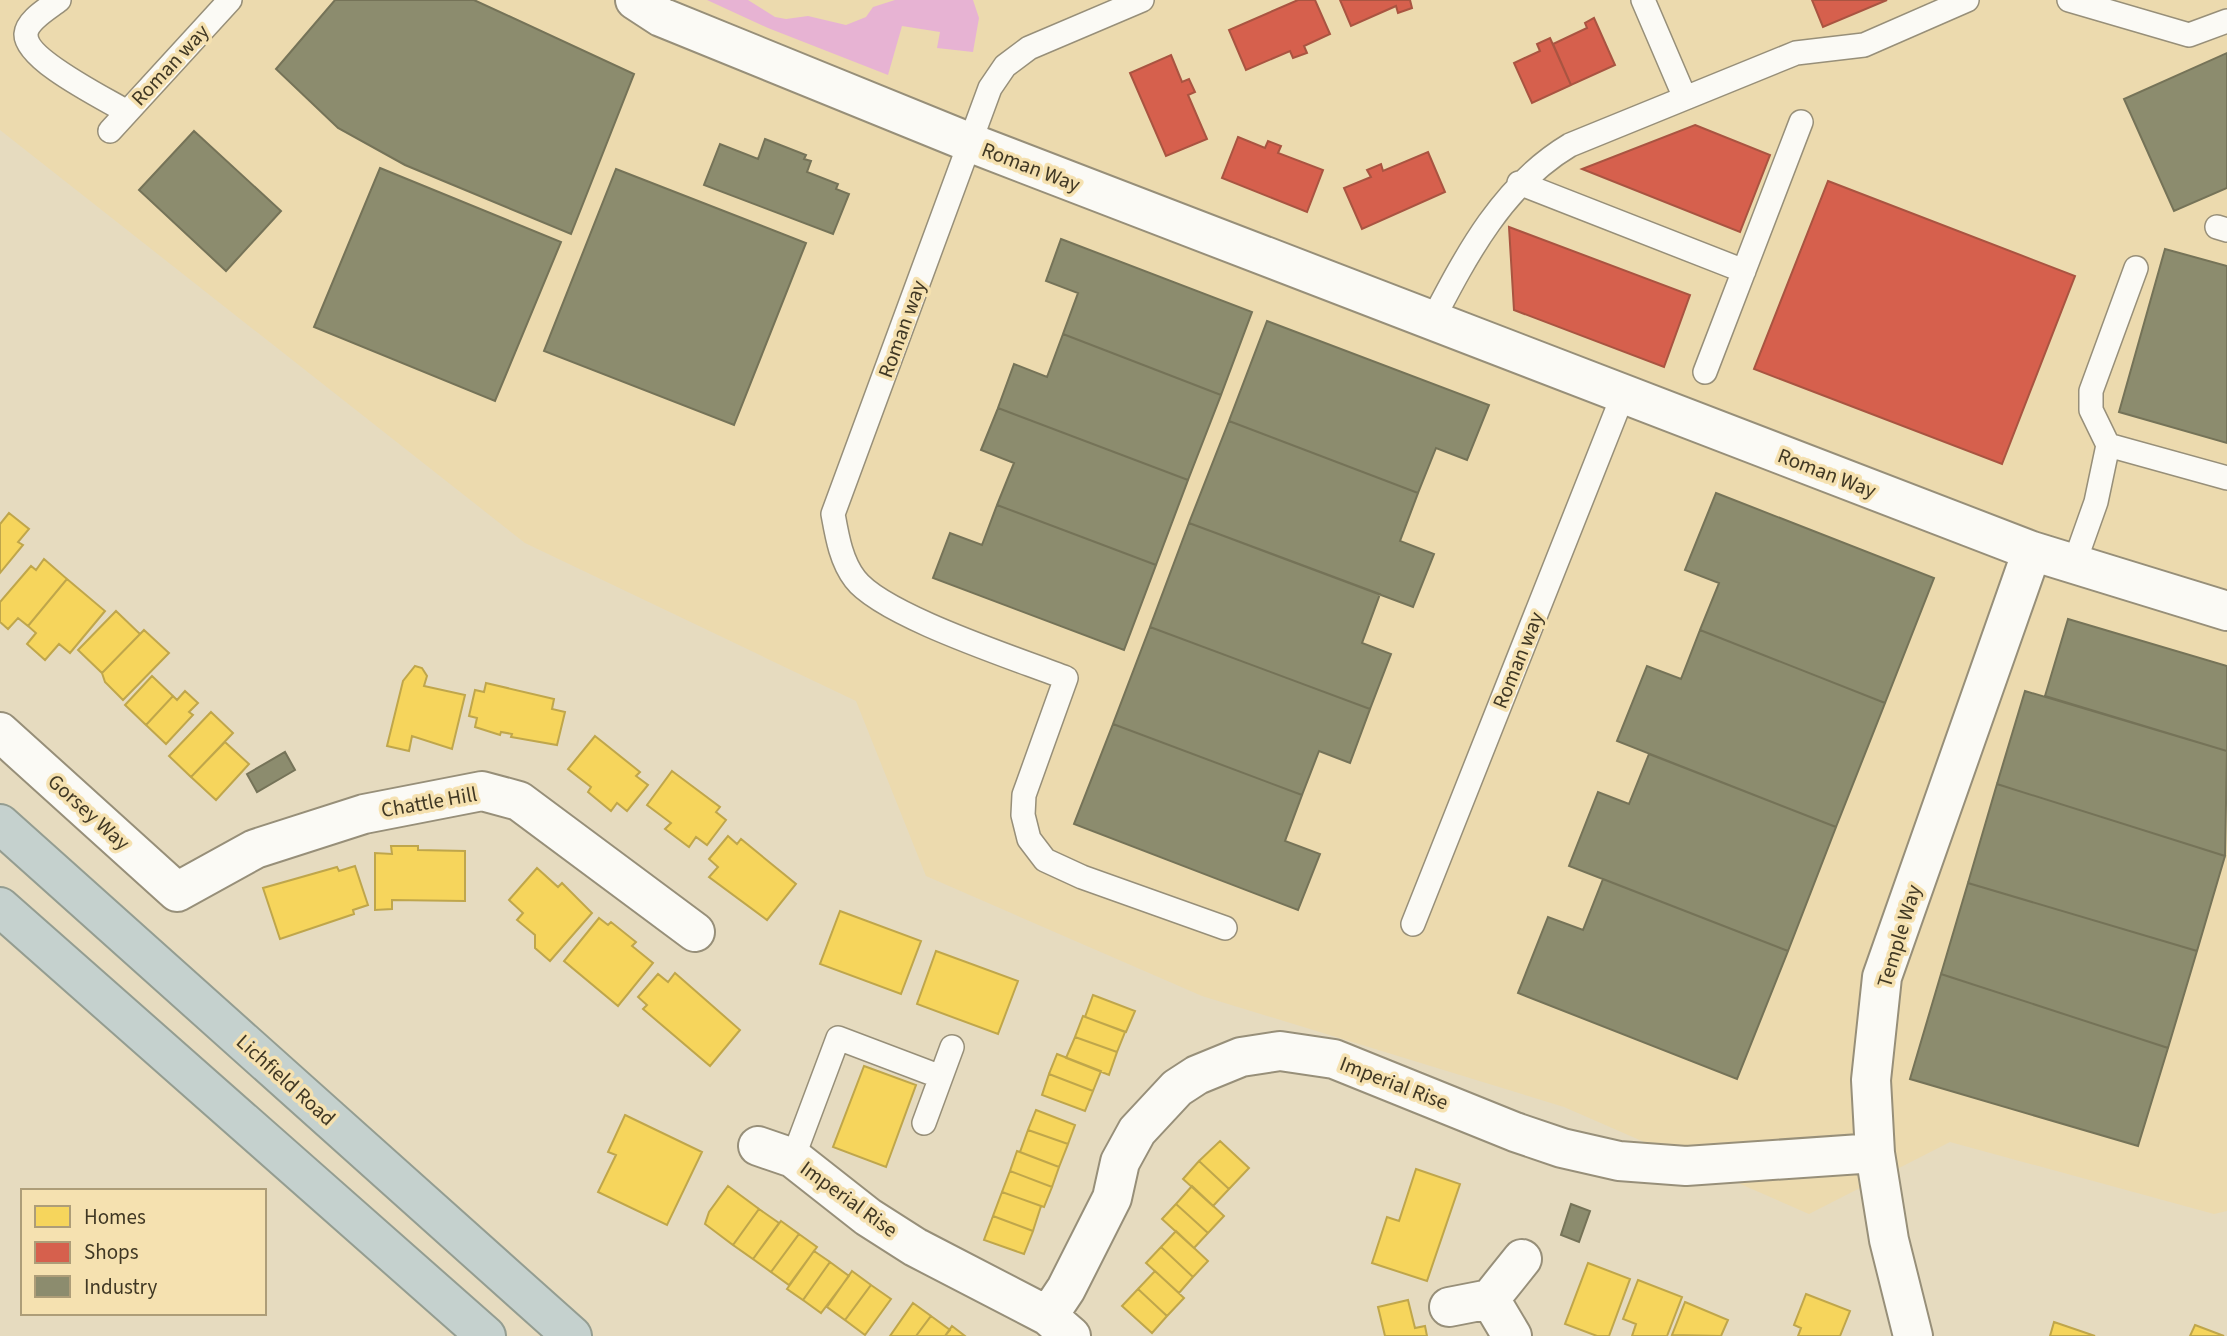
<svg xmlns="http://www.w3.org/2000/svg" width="2227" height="1336" font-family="'Source Sans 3',sans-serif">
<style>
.built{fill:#ecdaae}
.green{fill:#e7b3d3}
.homes{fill:#f6d55c;stroke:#bfa64b;stroke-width:2}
.shops{fill:#d6604d;stroke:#a95441;stroke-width:2}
.industry{fill:#8c8c6e;stroke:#757358;stroke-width:2}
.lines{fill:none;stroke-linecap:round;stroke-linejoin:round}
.lane-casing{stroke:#978f79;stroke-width:26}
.street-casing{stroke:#978f79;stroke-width:42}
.highway-casing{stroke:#949d91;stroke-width:42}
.lane{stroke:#fbfaf5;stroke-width:23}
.street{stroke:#fbfaf5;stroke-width:38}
.highway{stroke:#c5d1ce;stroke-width:38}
.labels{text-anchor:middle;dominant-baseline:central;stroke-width:7;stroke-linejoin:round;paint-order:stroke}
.street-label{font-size:21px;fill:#403824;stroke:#f5e1b0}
</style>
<rect width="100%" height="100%" fill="#e6dbbf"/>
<path class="built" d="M0,0h2227v1211l-13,3 -264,-72 -141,72 -245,-107 -362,-111 -276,-120 -70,-175 -331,-158 -525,-413z"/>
<path class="green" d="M707,0h41l27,17 11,2 22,-3 38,9 20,-8 7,-10 22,-7h78l6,18 -6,34 -36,-4 3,-16 -38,-6 -14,49 -120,-47z"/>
<path class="homes" d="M9,513l20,16 -11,13 5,3 -23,28v-49z
M44,559l23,20 -39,47 -10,-8 -10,11 -8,-7v-20l31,-36 5,4z
M67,579l38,32 -35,42 -11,-9 -14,16 -18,-16 9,-11 -8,-7z
M116,611l24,23 -38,39 -24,-23z
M144,630l25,23 -46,47 -18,-18 -3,-9z
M415,666l7,2 5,8 -3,10 41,9 -13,54 -40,-13 -3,15 -22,-5 16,-65z
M152,676l21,20 -27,29 -21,-20z
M486,683l68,16 -2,10 13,3 -8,33 -46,-8 1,-3 -11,-2 -1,3 -25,-8 2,-9 -8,-2 6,-26 9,2z
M185,691l13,12 -9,9 4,3 -27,29 -20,-19 27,-29 4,4z
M211,712l22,21 -42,44 -22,-21z
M595,736l45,36 -4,4 12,9 -21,26 -10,-8 -6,8 -23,-19 3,-5 -23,-18z
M225,742l24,22 -33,36 -25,-23z
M672,771l48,36 -4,5 10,8 -19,25 -11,-8 -7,10 -24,-18 6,-6 -24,-18z
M728,836l9,8 4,-5 55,45 -29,36 -58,-43 9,-10 -9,-8z
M391,846h27v4l47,1v50l-73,-1v9l-17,1v-57l17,1z
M355,866l13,39 -15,5 1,4 -74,25 -17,-51 74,-21 2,4z
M537,868l21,19 4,-4 30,30 -42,48 -15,-13v-13l-18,-15 6,-7 -14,-13z
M840,911l81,30 -20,53 -81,-30z
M599,918l9,7 3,-3 25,20 -4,4 21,17 -35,43 -54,-45z
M936,951l82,30 -20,53 -81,-30z
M675,973l65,57 -30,36 -67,-57 4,-4 -9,-8 20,-23 10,8z
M1093,995l42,16 -9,21 -41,-15z
M1083,1016l42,16 -8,20 -42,-15z
M1075,1037l42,15 -8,23 -43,-17z
M1057,1054l44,17 -8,20 -44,-17z
M864,1066l52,19 -30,82 -53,-20z
M1049,1074l44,17 -8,20 -43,-16z
M1036,1110l39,15 -7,19 -40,-14z
M625,1115l77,37 -35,73 -69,-33 18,-37 -8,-3z
M1028,1130l40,14 -9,23 -39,-15z
M1220,1141l29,27 -20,21 -30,-28z
M1017,1151l42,16 -7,20 -42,-16z
M1199,1161l30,28 -16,17 -30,-27z
M1416,1169l44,15 -33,97 -55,-18 15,-46 12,4z
M1010,1171l42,16 -8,20 -42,-15z
M728,1186l31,23 -26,36 -28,-21 4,-12z
M1192,1186l32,30 -16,17 -32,-29z
M1002,1192l39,14 -8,25 -40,-15z
M1176,1204l32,29 -14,15 -32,-29z
M759,1209l20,14 -26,36 -20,-14z
M993,1216l40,15 -9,23 -40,-14z
M781,1221l18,13 -28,38 -18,-13z
M1176,1231l32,30 -15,16 -32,-30z
M799,1234l18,13 -28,38 -18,-13z
M1161,1247l32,30 -14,16 -33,-30z
M814,1251l16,11 -27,38 -16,-11z
M830,1262l19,14 -28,37 -18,-13z
M1588,1263l42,16 -21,57h-12l-32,-12z
M852,1271l19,14 -26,35 -18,-13z
M1155,1271l29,27 -17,18 -29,-27z
M1638,1280l44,17 -15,39h-35l4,-12 -13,-5z
M871,1285l20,14 -26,36 -20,-15z
M1138,1289l29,27 -15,17 -30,-27z
M1806,1294l44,17 -10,25h-42l3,-8 -7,-3z
M1408,1300l7,28 10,-2 2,10h-42l-7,-29z
M1685,1302l43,18 -7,16 -49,-1z
M913,1303l18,13 -15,20h-26z
M931,1316l19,14 -5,6h-29z
M2054,1322l41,14h-45z
M2195,1325l29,11h-34z
M952,1326l13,10h-20z"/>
<path class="shops" d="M1298,0h17l15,34 -26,12 3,7 -14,5 -3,-7 -44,19 -17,-40z
M1340,0h70l2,8 -14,5 -2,-7 -45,20z
M1812,0h75l-64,27z
M1594,18l21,47 -44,20 -18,-41 34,-16 -2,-5z
M1550,38l21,47 -39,18 -18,-40 26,-12 -3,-7z
M1171,55l11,27 7,-3 6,13 -7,3 19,44 -41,17 -36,-83z
M1695,125l75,30 -30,77 -158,-63z
M1238,137l27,11 3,-7 13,5 -3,7 45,17 -16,42 -85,-34z
M1428,152l17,40 -83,37 -18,-41 27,-11 -4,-7 14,-6 2,7z
M1828,181l247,95 -73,188 -248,-95z
M1509,227l181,68 -26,72 -150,-57z"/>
<path class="industry" d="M335,0h139l160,74 -63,160 -166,-69 -67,-37 -62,-59z
M2227,53v135l-53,23 -50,-112z
M194,131l87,80 -55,60 -87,-81z
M765,139l41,16 -2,4 7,2 -4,11 31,12 -2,5 13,5 -16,40 -129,-49 16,-41 38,15z
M380,168l181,74 -66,159 -181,-74z
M616,169l190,74 -72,182 -190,-74z
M1061,239l191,73 -31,83 -158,-61 15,-41 -32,-12z
M2165,249l62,17v177l-108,-31z
M1267,321l222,84 -22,55 -31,-12 -18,45 -189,-72z
M1063,334l158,61 -33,85 -190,-72 16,-44 33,13z
M998,408l190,72 -32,85 -159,-60 17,-42 -33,-13z
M1229,421l189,72 -18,48 34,13 -21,53 -224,-84z
M1716,493l218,85 -49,125 -185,-73 19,-47 -34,-13z
M997,505l159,60 -32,85 -191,-72 17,-45 32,12z
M1189,523l191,71 -18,49 29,11 -21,55 -220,-82z
M2068,619l159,47v85l-182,-55z
M1150,627l220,82 -20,54 -31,-12 -17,44 -189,-71z
M1700,630l185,73 -49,124 -219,-86 30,-75 34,13z
M2025,691l202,60 -2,105 -228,-72z
M1113,724l189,71 -17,46 35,13 -22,56 -224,-86z
M285,752l10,18 -38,22 -10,-18z
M1649,754l187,73 -48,124 -219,-85 29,-74 31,12z
M1997,784l228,72 -28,95 -229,-68z
M1603,879l185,72 -51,128 -219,-86 30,-76 35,13z
M1968,883l229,68 -29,97 -227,-74z
M1941,974l227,74 -30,98 -228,-67z
M1571,1204l19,7 -11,31 -18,-7z"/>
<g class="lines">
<defs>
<path id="lane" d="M59,0c-10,8 -32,20 -33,34 -1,26 80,65 101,78
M1142,0l-113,48 -24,18 -15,22 -157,426c4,22 8,47 22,65 28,37 163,80 211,99l-42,117 -1,20 6,24 16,21 37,17 143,51
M1643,0l42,98
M2069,0l120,35 38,-14
M110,131l120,-131
M1519,183l225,88
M2217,227l10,3
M1432,321c35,-67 71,-136 138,-176l226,-92 68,-8 103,-45
M1705,372l96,-250
M2108,445l119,33
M2074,564l22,-62 12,-57 -17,-35v-19l45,-123
M1413,924l210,-529
M924,1123l28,-76
M793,1158l45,-120 103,39"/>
<path id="street" d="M635,0l26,17 310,126 1061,408 195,60
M0,732l177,160 78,-43 109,-35 118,-23 37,10 176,131
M758,1146l35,12 75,59 47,30 133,69 23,20
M1490,1299l22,37
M1449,1307l41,-8 32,-40
M1048,1316l18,-27 46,-91 8,-36 17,-31 40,-43 20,-13 44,-18 39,-6 54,8 181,73 47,16 57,13 67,5 189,-13
M1913,1336l-24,-96 -14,-87 -4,-73 11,-103 150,-426"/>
<path id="highway" d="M0,824l572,512
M0,907l486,429"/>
</defs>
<use href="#lane" class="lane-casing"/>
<use href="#street" class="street-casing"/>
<use href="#highway" class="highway-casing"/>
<use href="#lane" class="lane"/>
<use href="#street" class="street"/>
<use href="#highway" class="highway"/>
</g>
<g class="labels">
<g class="street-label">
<text transform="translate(170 65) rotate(-47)">Roman way</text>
<text transform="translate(1031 167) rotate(21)">Roman Way</text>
<text transform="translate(902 329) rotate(-70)">Roman way</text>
<text transform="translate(1827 473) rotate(21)">Roman Way</text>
<text transform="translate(1518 660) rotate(-68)">Roman way</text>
<text transform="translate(429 802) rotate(-10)">Chattle Hill</text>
<text transform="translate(89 812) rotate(42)">Gorsey Way</text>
<text transform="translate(1899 936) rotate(-73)">Temple Way</text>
<text transform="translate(286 1080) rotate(42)">Lichfield Road</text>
<text transform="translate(1394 1083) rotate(21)">Imperial Rise</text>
<text transform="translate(849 1199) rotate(36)">Imperial Rise</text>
</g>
</g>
<rect x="21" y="1189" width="245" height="126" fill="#f5e1b0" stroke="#ad9d78" stroke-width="2"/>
<rect x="35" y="1206" width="35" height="21" fill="#f6d55c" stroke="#ad9d78" stroke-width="2"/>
<text x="84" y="1224" font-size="21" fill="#403824">Homes</text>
<rect x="35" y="1242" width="35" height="21" fill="#d6604d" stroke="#ad9d78" stroke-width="2"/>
<text x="84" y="1259" font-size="21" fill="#403824">Shops</text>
<rect x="35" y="1276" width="35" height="21" fill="#8c8c6e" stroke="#ad9d78" stroke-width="2"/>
<text x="84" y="1294" font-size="21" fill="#403824">Industry</text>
</svg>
